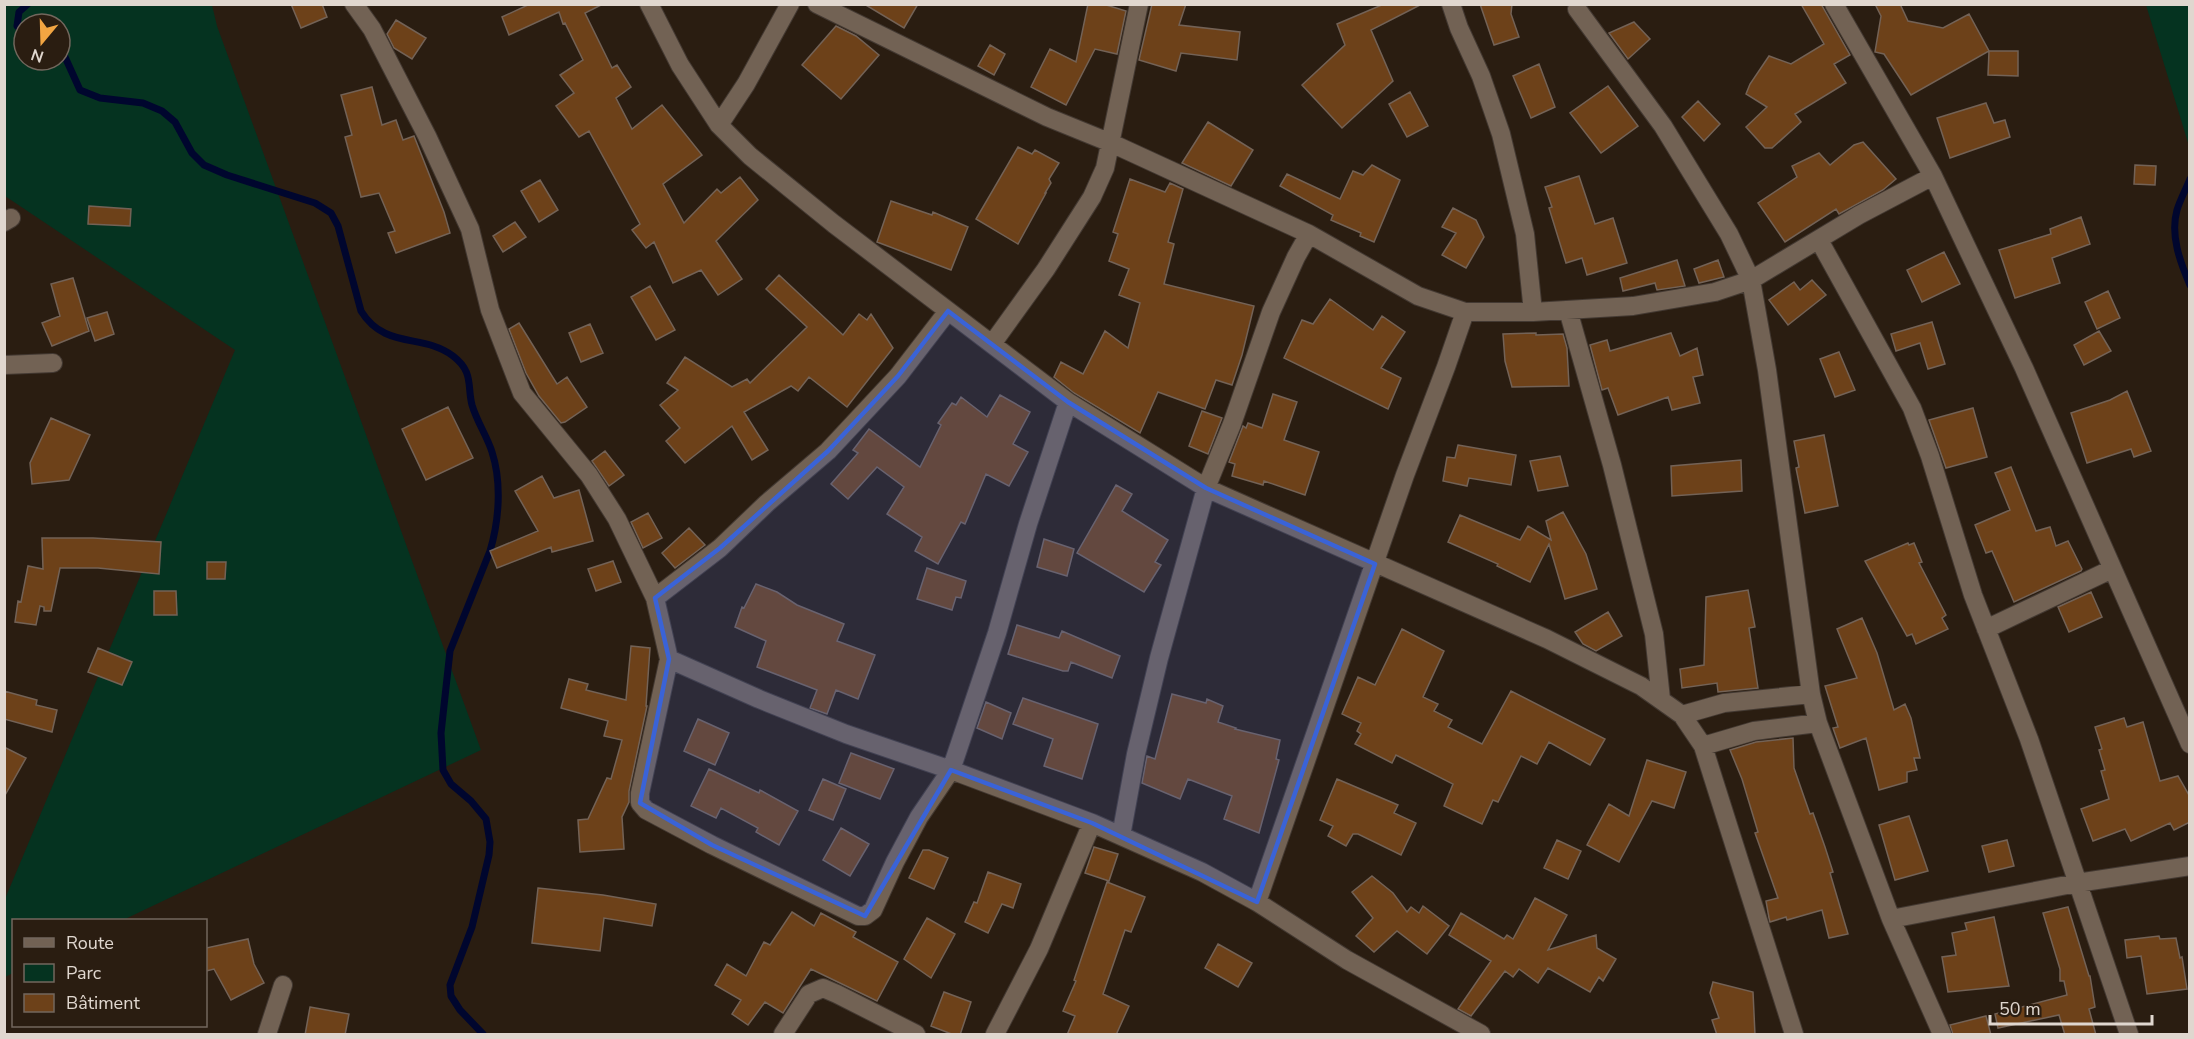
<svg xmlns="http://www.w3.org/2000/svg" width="2194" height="1039" font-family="'Nunito Sans',sans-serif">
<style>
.green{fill:#053320;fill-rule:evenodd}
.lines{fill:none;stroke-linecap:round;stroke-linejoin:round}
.stream{stroke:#00062e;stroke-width:7}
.building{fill:#6d4119;stroke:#736256;stroke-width:1.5}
.street-casing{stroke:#433932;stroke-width:20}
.street{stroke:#726254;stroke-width:18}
.marked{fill:#3a63d7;fill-opacity:0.2;stroke:#3a63d7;stroke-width:4.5;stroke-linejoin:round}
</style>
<rect width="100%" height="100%" fill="#2a1d11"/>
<path class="green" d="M5,5h207l5,21 264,724 -358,170h-109l-1,53 -8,4v-78l230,-549 -230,-154zM24,24h36v36h-36z
M2146,5h43v141z"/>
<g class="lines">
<path class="stream" d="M24,32l-7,-6 2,-14 9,-8
M60,54l5,3 15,33 20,8 43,5 19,8 13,11 17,31 12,12 23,10 88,28 16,10 7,13 23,85c24,39 62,22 92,45 21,16 14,30 19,49 5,17 15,31 20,47 10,31 7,69 -2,99l-40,100 -9,82 2,37 8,14 20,17 15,18 4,23 -1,13 -17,72 -22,58 1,11 9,14 23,24
M2190,179c-4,10 -10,21 -13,31 -7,25 3,52 13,75"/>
</g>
<path class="building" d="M291,4h31l5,13 -26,11z
M530,4h73l-18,9 27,55 5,-3 14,22 -15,11 16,31 30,-24 40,50 -39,29 21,39 33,-34 4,4 19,-16 18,23 -42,41 26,38 -24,16 -17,-25 -28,13 -19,-41 -8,6 -14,-18 8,-6 -51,-93 -10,6 -23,-31 18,-13 -14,-18 23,-15 -18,-37 -2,1 -4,-12 -50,23 -7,-18z
M864,4h54l-14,24z
M1088,4h15l23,7 -9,43 -22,-5 -29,56 -35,-18 19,-38 26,13z
M1152,4h34l-7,21 61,7 -3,28 -56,-7 -5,18 -37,-11z
M1384,4h38l-51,26 22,51 -51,47 -40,-43 43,-40 -8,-21z
M1480,4h32l-1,10 8,23 -25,8z
M1801,4h20l29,51 -16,9 12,19 -51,31 6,8 -29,26h-7l-19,-21 21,-20 -21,-13 4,-10 19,-28 22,8 33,-20z
M1875,4h25l8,17 35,7 26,-14 20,37 -78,44 -27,-41 -9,-2 6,-36z
M396,20l30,18 -14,21 -18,-11 -7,-14z
M1634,22l16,17 -22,20 -19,-26z
M836,26l20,10 23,19 -38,44 -39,-34z
M990,45l15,9 -11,21 -16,-9z
M1989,51h29v25l-30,-1z
M1539,64l16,43 -24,11 -18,-42z
M1608,86l30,40 -37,27 -31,-40z
M372,87l10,38 14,-5 7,20 11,-4 30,76 6,21 -54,20 -8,-20 7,-2 -16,-38 -18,4 -16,-60 7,-2 -11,-40z
M1410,92l18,34 -21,11 -18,-33z
M1698,101l22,23 -16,17 -22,-24z
M1986,103l8,20 11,-3 5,17 -60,21 -13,-40z
M1208,122l45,28 -22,36 -49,-23z
M1863,142l33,37 -13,11 -44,24 -3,-5 -51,33 -27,-39 39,-26 -5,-11 27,-13 11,12 24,-20z
M1018,147l14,7 3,-4 24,13 -10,16 2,4 -6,10h1l-28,51 -42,-25z
M1372,165l28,15 -26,62 -14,-6 1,-3 -30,-13 2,-5 -53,-29 7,-12 53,25 13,-28 10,4z
M2135,165l21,1 -1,19 -21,-1z
M1579,176l16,48 18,-6 14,45 -40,12 -5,-17 -16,5 -17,-55 3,-1 -7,-20z
M1130,179l35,13 5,-9 13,6 -15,53 6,2 -10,40 90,22 -12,49 -10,30 -16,-5 -11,29 -47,-17 -18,41 -66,-40 -20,-16 7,-15 22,12 22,-43 23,17 12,-45 -21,-8 10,-26 -20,-8 9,-27 -5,-2z
M540,180l18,30 -19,12 -18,-31z
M891,201l41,14 1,-3 35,15 -17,43 -74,-28z
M89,206l42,3 -1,17 -42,-2z
M1453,208l23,12 8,17 -18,31 -24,-13 14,-22 -14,-6z
M2081,217l9,27 -38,14 8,25 -45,15 -16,-48 52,-16 -1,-5z
M515,222l11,15 -23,15 -10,-16z
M1944,252l16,32 -38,18 -15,-32z
M1677,260l8,26 -28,4 -2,-7 -32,8 -3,-13z
M1718,260l6,17 -25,6 -5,-14z
M779,275l64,60 16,-21 8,6 4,-6 22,34 -46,59 -38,-30 -11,14 -7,-5 -47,26 24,38 -16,10 -20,-34 -47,37 -19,-22 14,-13 -20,-23 18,-15 -11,-7 18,-26 47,30 15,-8 3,4 57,-56 -41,-38z
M73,278l16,53 -37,15 -10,-23 18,-7 -9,-32z
M1812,280l14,15 -38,30 -19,-25 25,-18 6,8z
M650,286l25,44 -19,10 -25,-43z
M2108,291l12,27 -23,11 -12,-27z
M1330,299l43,31 9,-14 23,16 -24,36 20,10 -13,31 -104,-51 18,-38 11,4z
M107,312l7,22 -19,7 -8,-23z
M1932,322l13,42 -17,5 -8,-26 -24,8 -5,-17z
M519,323l38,61 10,-7 20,30 -22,15 -4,1 -22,-27 -13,-23 -17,-44z
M590,324l13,29 -22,9 -12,-29z
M2099,331l12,20 -27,14 -10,-20z
M1536,333v2l27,-1 4,14 2,38 -57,1 -7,-26 -2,-27z
M1671,333l9,23 17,-8 6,27 -10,2 7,26 -28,7 -4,-13 -50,18 -10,-27 -6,2 -12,-45 17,-5 3,11z
M1839,352l16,38 -20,7 -15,-38z
M2127,391l24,60 -17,6 -3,-8 -44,14 -16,-50 39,-13z
M1273,394l24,8 -13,38 35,12 -14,43 -41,-14 -1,4 -31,-9 3,-12 -6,-2 14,-36 3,2 2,-5 14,5z
M1000,395l30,17 -17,32 15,8 -19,34 -23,-12 -21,50 -4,-2 -23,42 -23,-13 7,-14 -35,-23 17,-27 -27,-20 -29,32 -17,-15 27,-31 -5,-3 16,-21 51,38 21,-42 -3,-2 14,-20 4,2 5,-8 26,20z
M448,407l25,51 -47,22 -24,-51z
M1973,408l14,49 -41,11 -17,-48z
M1202,411l20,7 -14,36 -19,-8z
M51,418l39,17 -21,45 -37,4 -2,-21z
M1824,435l14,71 -33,7 -9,-45 3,-1 -5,-26z
M1458,445l58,10 -5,30 -42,-7 -2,8 -24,-5 4,-24 8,1z
M605,451l19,24 -15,11 -17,-25z
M1560,456l8,30 -30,5 -8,-30z
M1741,460l1,31 -70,5 -1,-30z
M2011,467l25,64 14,-4 6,19 12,-5 14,28 -1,2 -67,31 -22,-51 -6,2 -11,-28 35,-15 -15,-37z
M542,476l12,22 25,-8 14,51 -41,11 -1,-5 -54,21 -7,-17 48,-20 -23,-40z
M1116,485l16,9 -10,17 46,29 -13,22 6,3 -17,27 -67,-39z
M1563,512l23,42 11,35 -32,10 -16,-55 -19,38 -33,-16 1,-2 -50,-22 12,-27 60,25 8,-14 23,14 -5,-19z
M648,513l14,25 -19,10 -12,-26z
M689,528l16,17 -30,23 -13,-15z
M42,538h51l68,4 -2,32 -61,-6h-38l-9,43h-7v-4l-4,-1 -4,19 -21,-3 3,-21 3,1 7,-36 15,3z
M1044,539l30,10 -7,27 -30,-9z
M1908,543l1,2 5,-2 8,19 -3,1 27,52 -4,3 6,11 -32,15 -4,-10 -5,2 -42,-75z
M613,561l8,21 -25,9 -8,-22z
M207,562h19l-1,17h-18z
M927,568l39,13 -5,17 -5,-1 -4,13 -35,-11z
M756,584l21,8 20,13 47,19 -7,17 38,14 -17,44 -22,-9 -9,24 -17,-6 7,-18 -60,-23 9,-26 -31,-14 7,-20 2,1z
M1748,590l7,37 -6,1 9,60 -40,4 -1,-9 -35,5 -2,-19 24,-4 2,-68z
M154,591h22l1,24h-23z
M2091,592l11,25 -33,15 -11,-25z
M1608,612l14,24 -26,15 -13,-7 -8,-12z
M1862,618l15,35 17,57 11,-6 6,14 9,40h-6l3,12 -10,2v10l-28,8 -13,-52 -26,10 -7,-20 5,-1 -13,-41 32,-8 -20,-49z
M1017,625l42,13 3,-7 58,25 -8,22 -41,-16 -3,9h-5l-55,-17z
M1402,629l42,22 -21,46 15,7 -4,7 18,9 -4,7 34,17 29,-53 94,48 -15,26 -41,-23 -12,22 -16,-8 -23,46 -5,-2 -11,24 -38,-18 9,-22 -57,-29 -4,8 -37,-19 6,-10 -4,-3 4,-8 -19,-9 16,-37 17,8z
M631,646l19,2 -4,58h1l-18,85v11l-7,15 2,32 -44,3 -2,-32 10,-1 19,-41 4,1 11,-39 -18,-4 4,-15 -47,-13 8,-29 19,5 -2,6 40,10z
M98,648l34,14 -10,23 -34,-13z
M4,691l33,9 -1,5 21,5 -5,22 -48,-13z
M1172,694l34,9 1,-4 16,7 -5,16 18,6 -1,1 45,11 -4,19 3,1 -20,73 -35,-14 8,-23 -44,-17 -8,20 -38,-16 5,-27 8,3z
M1023,698l75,26 -16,55 -38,-13 9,-27 -40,-15z
M986,702l25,11 -9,26 -25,-11z
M2124,718l3,9 16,-5 17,59 18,-5 12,21v25l-16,8 -4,-7 -39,18 -6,-12 -32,12 -12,-32 28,-10 -8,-28 4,-1 -6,-20 3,-1 -7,-22z
M698,719l31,14 -14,32 -31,-14z
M1793,738l1,30 16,46 3,-1 12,34 8,25 -3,1 18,61 -19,4 -7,-28 -35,10 -1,-3 -16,5 -1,-4 -3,-17 12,-3 -23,-65 3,-1 -16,-53 -12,-29 26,-8z
M4,747l22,11 -22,39z
M851,753l43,16 -14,30 -41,-16z
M1647,760l39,12 -12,36 -22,-7 -33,61 -32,-17 22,-41 20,12z
M709,769l50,24 1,-3 38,21 -19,34 -23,-13 2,-4 -37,-20 -5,10 -25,-12z
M823,779l23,10 -13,31 -24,-10z
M1337,779l61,26 -4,8 22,10 -15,32 -43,-21h-5l-7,12 -18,-10 5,-10 -13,-6z
M1909,816l19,55 -33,9 -16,-55z
M841,828l28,16 -19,32 -27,-16z
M1557,840l24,11 -13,28 -24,-11z
M2007,840l7,26 -25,6 -7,-26z
M1094,847l24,7 -9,27 -24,-8z
M923,850h6l19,8 -14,31 -25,-11z
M988,872l33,12 -8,24 -11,-4 -14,29 -23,-11 9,-20 3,1z
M1372,876l21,17 14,19 4,-5 8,6 4,-7 26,20 -22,28 -30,-23 -23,21 -18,-16 17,-18 -21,-26z
M1107,882l38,15 -14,35 -6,-2 -22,64 26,12 -13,29h-49l8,-19 -12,-5 13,-30 -2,-1z
M538,888l65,7 53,9 -4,22 -48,-8 -4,33 -68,-8z
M1535,898l32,17 -19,35 48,-15 1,13 19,11 -13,22 -4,-4 -9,15 -42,-24 -10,15 -19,-14 -6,8 -8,-6 -34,45 -13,-7 33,-48 -42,-26 12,-22 43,26 3,-4 6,4z
M2068,907l21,69h1l5,31 -6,2 7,26h-31l-6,-20 -61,13 -3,-14 72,-19 -3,-14h-4v-12l-17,-56z
M792,912l22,14 7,-13 35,19 -3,5 45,25 -21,39 -66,-32 -28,44 -18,-11 -17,23 -16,-11 9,-14 -26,-15 12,-21 19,12 18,-34 6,3z
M1994,917l15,69 -61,6 -6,-35 14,-2 -4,-22 15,-3 -2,-7z
M927,918l28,16 -24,44 -27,-19z
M2159,936l1,3 16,-1 4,20 2,-1 5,32 -40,5 -6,-38 -14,2 -2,-18z
M248,939l6,25 10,19 -33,17 -17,-31 -8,2v-23z
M1218,944l34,19 -14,24 -33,-19z
M1713,982l40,10 2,43h-38l-5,-15 7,-2 -9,-25z
M944,992l27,10 -11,33h-6l-23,-9z
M310,1007l39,7 -4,21h-40z
M1986,1016l5,19h-38l-3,-10z"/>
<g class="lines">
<defs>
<path id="street" d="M354,4l18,25 55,107 43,93 20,81 32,83 67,82 28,44 38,79 14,61 -29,134v10l6,7 66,35 146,71h7l8,-6 22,-48 24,-45 32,-47 46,-137 31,-109 40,-122
M649,4l31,61 39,60 31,31 84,68 234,178 138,86 341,151 94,47 41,29 21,31 91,288
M817,4l230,113 64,26 198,91 109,62 47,16h68l100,-6 82,-14 36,-12 108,-65 74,-39
M1451,4l8,24 22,48 20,58 24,100 8,78
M1834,4l99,172 91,192 166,376
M1577,9l86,117 66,108 22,46 16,90 44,324 7,29 73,196
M719,125l27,-41 44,-80
M4,222l7,-4
M1819,240l93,168 18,48 43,139 56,144 100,295
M1568,310l44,155 42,169 7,65
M992,344l54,-75 46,-72 13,-29 34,-164
M4,365l49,-2
M655,598l65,-50 47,-45 61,-52 70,-75 50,-65
M1986,629l126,-60
M669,659l90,40 87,35 105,36 141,53 110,49 55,30 90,58 134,74
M1682,715l42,-12 87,-9
M1703,746l51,-15 64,-8
M1121,836l15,-82 23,-96 47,-170 26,-64 39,-112 25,-55 13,-23
M1257,902l148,-427 41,-108 19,-55
M267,1034l16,-49
M783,1034l26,-40 14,-6 14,6 79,40
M995,1034l44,-85 53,-126
M1942,1034l-51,-115 186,-36 113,-17"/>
</defs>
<use href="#street" class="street-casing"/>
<use href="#street" class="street"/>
</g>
<path class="marked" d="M948,311l120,91 138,86 169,76 -118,338 -165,-79 -141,-53 -86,146 -153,-71 -72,-42 29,-144 -14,-61 65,-50 108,-97 70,-75z"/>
<rect width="2194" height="1039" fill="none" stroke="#e0d7cf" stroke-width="12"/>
<rect x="12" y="919" width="195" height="108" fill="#2a1d11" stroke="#73675d" stroke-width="1.5"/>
<rect x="24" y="938" width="30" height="9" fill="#726254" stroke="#73675d" stroke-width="1.5"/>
<text x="66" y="949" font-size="18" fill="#e0d7cf">Route</text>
<rect x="24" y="964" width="30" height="18" fill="#053320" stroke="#73675d" stroke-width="1.5"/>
<text x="66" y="979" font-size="18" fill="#e0d7cf">Parc</text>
<rect x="24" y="994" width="30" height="18" fill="#6d4119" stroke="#73675d" stroke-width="1.5"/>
<text x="66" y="1009" font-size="18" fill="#e0d7cf">Bâtiment</text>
<g transform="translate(42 42) rotate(199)"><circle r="28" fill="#2a1d11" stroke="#73675d" stroke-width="1.5"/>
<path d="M0-4.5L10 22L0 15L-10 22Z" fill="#f2a542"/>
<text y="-9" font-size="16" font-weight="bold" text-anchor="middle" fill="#e0d7cf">N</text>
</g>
<path d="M1990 1015v9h162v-9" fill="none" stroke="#e0d7cf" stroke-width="3"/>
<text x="1999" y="1015" font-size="18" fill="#e0d7cf" stroke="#2a1d11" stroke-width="4.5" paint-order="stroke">50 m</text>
</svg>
